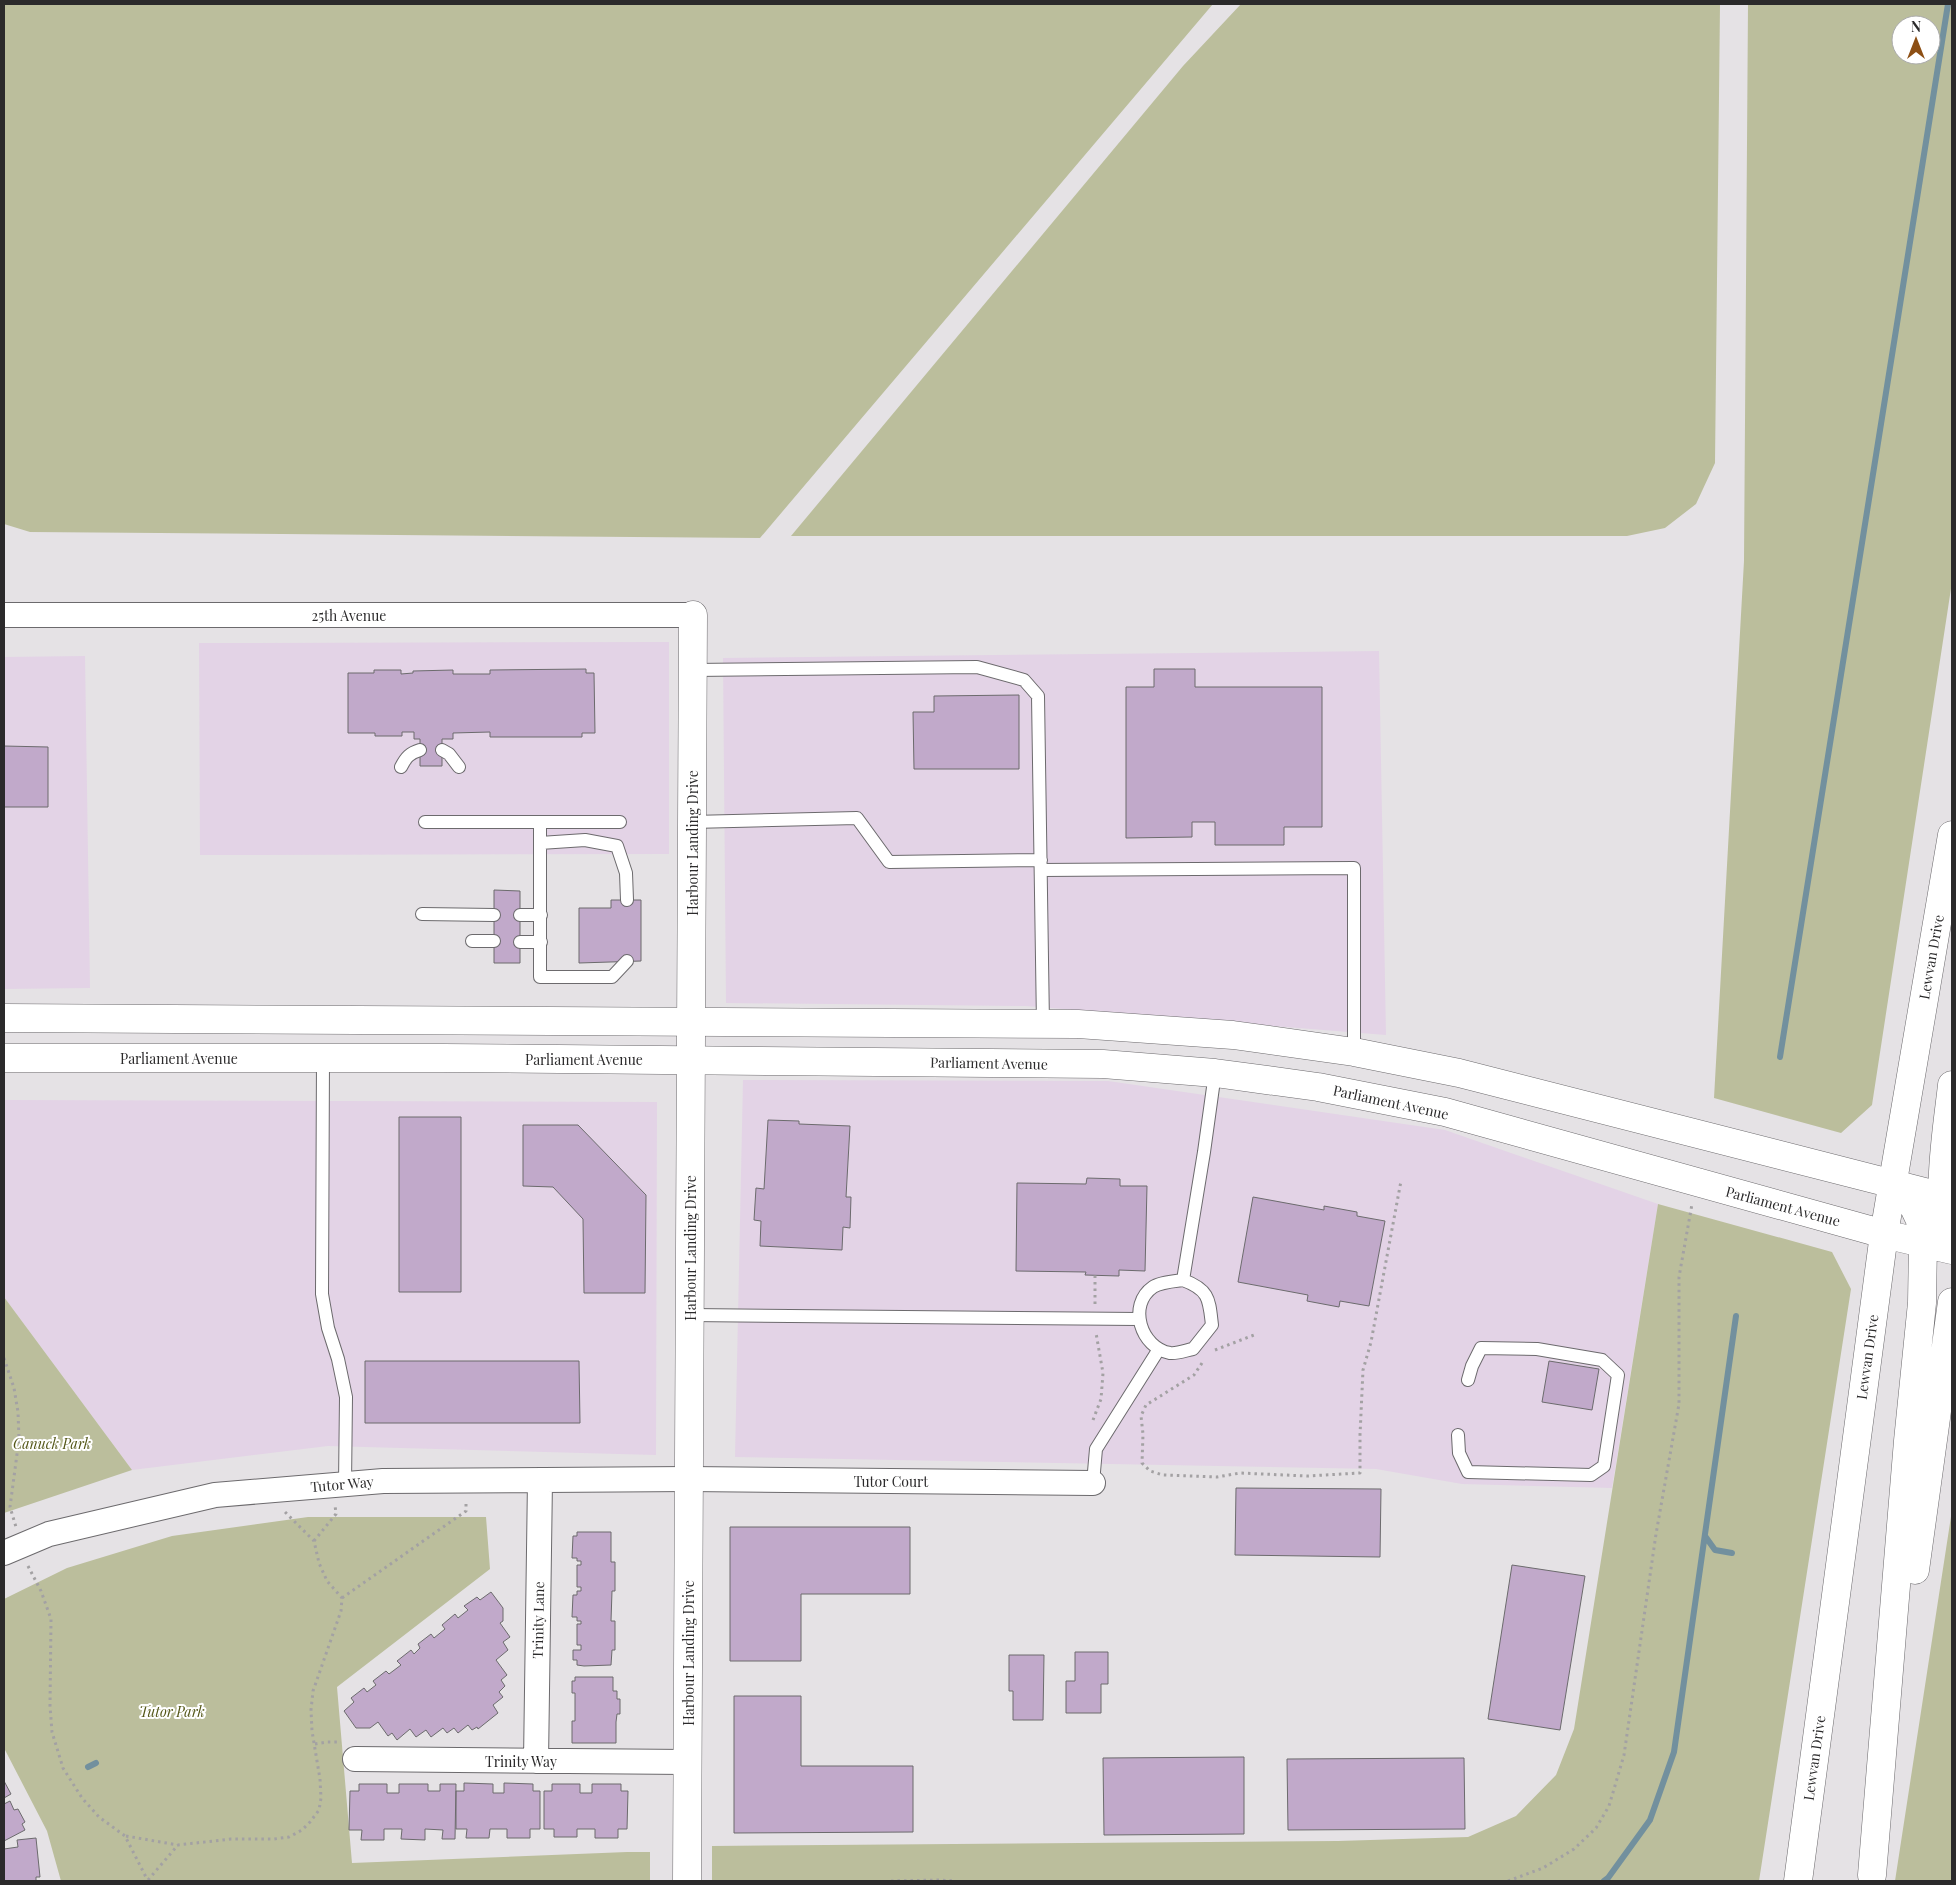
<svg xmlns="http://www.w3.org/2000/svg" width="1956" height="1885" font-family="'Playfair Display',serif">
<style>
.commercial{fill:#e3d3e6}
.green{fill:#bbbe9c;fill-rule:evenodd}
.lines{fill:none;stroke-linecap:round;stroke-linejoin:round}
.stream{stroke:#72909e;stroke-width:6}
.building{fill:#c1a9ca;stroke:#6c6b6d}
.service-casing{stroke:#6c6a6d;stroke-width:14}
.minor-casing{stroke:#6c6a6d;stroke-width:26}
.tertiary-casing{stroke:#6c6a6d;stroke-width:29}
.secondary-casing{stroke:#6c6a6d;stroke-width:29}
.path{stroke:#a3a1a3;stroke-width:3;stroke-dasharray:2.5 4;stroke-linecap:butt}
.service{stroke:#fff;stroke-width:12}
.minor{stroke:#fff;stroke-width:24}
.tertiary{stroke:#fff;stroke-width:28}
.secondary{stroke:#fff;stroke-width:28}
.labels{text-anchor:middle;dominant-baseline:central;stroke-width:4;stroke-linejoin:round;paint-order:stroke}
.street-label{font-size:14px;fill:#2b2a2b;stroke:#fff}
.park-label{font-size:14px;font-style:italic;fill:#535616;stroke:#fff}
</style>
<rect width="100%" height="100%" fill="#e5e2e5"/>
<path class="commercial" d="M669,642v212l-469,1 -1,-212z
M1379,651l7,384 -360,-29 -300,-3 -3,-345z
M85,656l5,332 -86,1v-332z
M743,1080l365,1 337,49 213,74 -46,284 -150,-4 -86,-15 -641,-12z
M4,1100l653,2 -1,353 -328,-9 -196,24 -128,-173z"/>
<path class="green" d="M4,4h1209l-453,534 -730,-6 -26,-8z
M1241,4h479l-5,459 -19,41 -31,24 -38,8h-836l392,-470z
M1748,4h204v578l-80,523 -31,28 -127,-35 30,-537zM1901,25h30v30h-30z
M1658,1204l174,48 19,37 -92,592h-1047v-35l626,-5 130,-4 48,-21 40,-41 18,-46z
M4,1297l128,173 -128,43z
M1952,1510v371h-57z
M308,1517h178l4,52 -153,118 15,176 275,-11h23v29h-589l-14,-50 -43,-83v-149l63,-31 105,-32z"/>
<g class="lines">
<path class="stream" d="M1780,1057l168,-1053
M1705,1536l10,14 17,3
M88,1767l8,-4
M1604,1881l4,-3 42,-58 24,-68 62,-436"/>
</g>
<path class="building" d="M586,669v4h8l1,60h-13v4h-92v-5l-37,1v6h-11v27h-22v-27h-6v-7h-12v4h-27v-3h-27v-60h26v-3h27v4l12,-1v-2l40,-1v4h37v-4z
M1154,669h41v18h127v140h-38v18h-69v-23h-23v15l-66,1v-151h28z
M1019,695v74h-105l-1,-57h21v-16z
M4,746l44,1v60h-44z
M494,890l26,1v72h-26z
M611,900h30v61l-62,2v-55h32z
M399,1117h62v175h-62z
M768,1120l31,1v3l51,2 -4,71h5l-1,31 -7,-1 -1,23 -82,-4 1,-25 -7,-1 2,-32 8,1z
M523,1125h55l68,70 -1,98h-61l-1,-74 -30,-32 -30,-1z
M1087,1178l33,1v7h27l-2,85 -26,-1v6l-34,-1 1,-3 -70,-1 1,-88 69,1z
M1253,1197l71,13v-4l33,6v4l28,5 -16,85 -29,-5 -1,6 -32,-6 1,-6 -70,-13z
M365,1361h214l1,62h-215z
M1549,1361l50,8 -7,41 -50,-8z
M1236,1488l145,1 -1,68 -145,-2z
M730,1527h180v67h-109v67h-71z
M577,1532h34v30h4v29h-3l-1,30h4v29h-3l-1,15 -27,1 -7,-1v-5h-4v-10h8v-5h-4v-21h4v-3h-4v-4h-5l1,-22h4v-4h4v-4h-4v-22h4v-4h-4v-3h-5l1,-22h4z
M1512,1565l73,11 -25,154 -72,-11z
M491,1592l12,16v13l-3,2 10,14 -7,5 5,8 -12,10 11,15 -6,5 4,6 -6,6 4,5 -10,8 5,8 -20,16 -1,-2 -5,3 -4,-5 -10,8 -4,-5 -7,5 -4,-5 -12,9 -5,-7 -10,7 -6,-8 -13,11 -5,-7 -4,3 -10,-14 -8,6h-14l-12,-17 10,-9 -3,-4 13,-10 3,4 9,-7 -3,-4 13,-10 3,3 12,-9 -4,-4 14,-11 3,4 6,-6 -2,-4 13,-10 3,4 11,-9 -3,-4 13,-11 3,4 10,-8 -4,-4 13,-9 3,3z
M1075,1652h33v32h-7v29h-35v-32h9z
M1009,1655h35l-1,65h-30v-29h-4z
M575,1677h38v14h4v8h3v15h-3l-1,8v21h-44v-22h3v-28h-3v-12h3z
M734,1696h67v70h112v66l-179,1z
M1244,1757v77l-140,1 -1,-77z
M1464,1758l1,71 -177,1 -1,-71z
M4,1781l7,13 -7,4z
M464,1783l29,1v9h11v-10l29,1v7h7v38h-10v9h-23v-9h-17l-1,9h-23l1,-9h-11v-38h8z
M359,1784h28v9h12v-9h29v7h12v-7h16l-1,55h-13l1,-9 -18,-1v11l-24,-1 1,-10h-18v11h-23l1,-10h-13l1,-39h9z
M552,1784h28v9h12v-9h29v7h7l-1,38h-9v9h-23v-9h-18v8h-23v-8h-10v-38h8z
M10,1801l4,9 4,-1 7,13 -3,2 3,6 -21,11v-37z
M36,1838l4,39h-4v4h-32v-32l14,-2 -1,-7z"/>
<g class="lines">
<defs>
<path id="service" d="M693,670l284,-3 47,13 14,16 5,328
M442,750l7,4 10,13
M401,767c5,-10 9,-14 19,-17
M425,822h195
M540,822v155h72l15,-16
M692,822l165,-4 32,44 152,-2
M540,843l45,-3 32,6 9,27 1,27
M1041,870l313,-2v184
M422,914l72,1
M520,915h21
M472,941h22
M520,942h21
M323,1058l-1,236 6,34 10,31 8,38 -1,87
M1183,1280c27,10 26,20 29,45l-19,24c-6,1 -16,5 -23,4 -29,-5 -43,-48 -17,-66 7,-5 22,-6 30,-7z
M1183,1280l21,-128 11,-79
M690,1315l449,4
M1458,1435l1,18 9,19 123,3 13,-9 14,-91 -16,-15 -65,-11 -56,-1 -9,18 -4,14
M1093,1483l3,-34 63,-100"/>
<path id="minor" d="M4,615h689
M4,1553l45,-19 166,-39 168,-14 306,-2 404,4
M355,1759l332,3
M536,1761l4,-281"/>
<path id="tertiary" d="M687,1881l6,-1266"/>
<path id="secondary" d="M4,1018l1074,6 155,11 121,17 105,21 493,126
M4,1058h439l660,6 112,9 103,14 127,25 439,122 68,16
M1952,1085c-4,38 -19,123 0,155
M1915,1570l37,-268
M1872,1875l36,-434 14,-138 1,-60 -3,-23 -8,-17 -19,-20
M1798,1881l86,-647 68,-399"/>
</defs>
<use href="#service" class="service-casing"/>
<use href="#minor" class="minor-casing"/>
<use href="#tertiary" class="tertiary-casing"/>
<use href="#secondary" class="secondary-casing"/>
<path class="path" d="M1095,1304v-29
M1215,1350l39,-15
M4,1358l10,30 4,24 1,27 -9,68 6,20
M1202,1363l-8,12 -48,30 -5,11 2,18 -1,29 8,8 13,4 54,2 23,-4 67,3 53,-3v-38l3,-65 8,-28 30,-161
M1093,1420l8,-21 2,-26 -7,-40
M314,1541l22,-27 -1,-9
M28,1566l13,25 10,28 -1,87 2,26 11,36 19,30 17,19 26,19 23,45
M342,1598l124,-87v-11
M315,1744l12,-2h14
M126,1836l52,9 53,-6h43l15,-2 13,-7 8,-8 9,-12 2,-12 -1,-19 -8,-48 -1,-21 2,-19 28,-80 1,-13 -15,-17 -8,-18 -5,-22 -30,-30
M148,1880l30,-35
M891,1881l48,-1 17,1
M1508,1881l35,-13 31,-19 22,-21 13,-22 15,-51 32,-221 23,-130v-127l13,-73"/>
<use href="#service" class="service"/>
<use href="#minor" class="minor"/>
<use href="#tertiary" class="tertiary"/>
<use href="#secondary" class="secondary"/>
</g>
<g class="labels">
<g class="street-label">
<text x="349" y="615">25th Avenue</text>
<text transform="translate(692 843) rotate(-90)">Harbour Landing Drive</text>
<text transform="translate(1931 957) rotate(-80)">Lewvan Drive</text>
<text x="179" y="1058">Parliament Avenue</text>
<text x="584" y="1059">Parliament Avenue</text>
<text transform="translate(989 1063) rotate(1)">Parliament Avenue</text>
<text transform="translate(1391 1102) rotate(12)">Parliament Avenue</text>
<text transform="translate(1783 1206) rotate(15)">Parliament Avenue</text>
<text transform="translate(690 1248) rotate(-90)">Harbour Landing Drive</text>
<text transform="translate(1867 1357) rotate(-82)">Lewvan Drive</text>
<text x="891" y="1481">Tutor Court</text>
<text transform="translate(342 1484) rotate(-5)">Tutor Way</text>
<text transform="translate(538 1620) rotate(-89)">Trinity Lane</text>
<text transform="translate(688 1653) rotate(-90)">Harbour Landing Drive</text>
<text transform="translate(1814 1758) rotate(-82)">Lewvan Drive</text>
<text x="521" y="1761">Trinity Way</text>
</g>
<g class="park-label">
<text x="52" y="1443">Canuck Park</text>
<text x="172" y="1711">Tutor Park</text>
</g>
</g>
<rect width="1956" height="1885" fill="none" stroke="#2b2a2b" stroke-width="10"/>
<g transform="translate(1916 40)"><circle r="24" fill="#ffffff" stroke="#aaaaaa"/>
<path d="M0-4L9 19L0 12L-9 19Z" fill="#8d4f14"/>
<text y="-8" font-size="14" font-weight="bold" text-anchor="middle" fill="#2b2a2b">N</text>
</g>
</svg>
